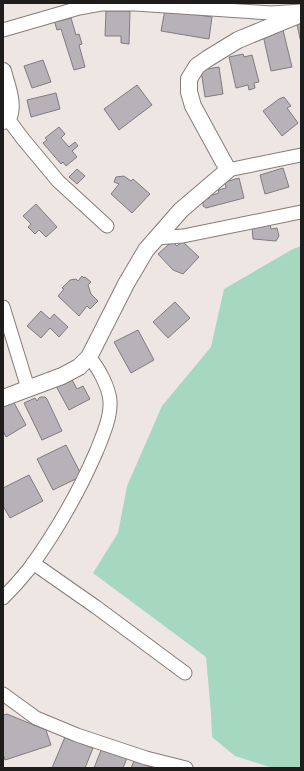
<svg xmlns="http://www.w3.org/2000/svg" width="304" height="771" font-family="Mulish,sans-serif">
<style>
.green{fill:#a6d8c0}
.building{fill:#b7b2b8;stroke:#817b81}
.lines{fill:none;stroke-linecap:round;stroke-linejoin:round}
.minor-casing{stroke:#847d79;stroke-width:15}
.tertiary-casing{stroke:#847d79;stroke-width:18}
.minor{stroke:#fff;stroke-width:13}
.tertiary{stroke:#fff;stroke-width:16}
</style>
<rect width="100%" height="100%" fill="#eee6e2"/>
<path class="green" d="M301,246v522h-28l-38,-12 -23,-19 -1,-24 -5,-56 -113,-84 25,-40 9,-47 35,-80 49,-59 13,-58 69,-40z"/>
<path class="building" d="M165,10l47,7 -3,22 -48,-8z
M106,11h24l-1,33 -8,-1v-7h-16z
M59,18l1,3 11,-3 5,17 3,-1 3,10 -3,1 6,22 -11,3 -13,-41 -4,1 -3,-10z
M301,19v24l-5,-23z
M283,30l9,37 -21,4 -8,-36z
M243,54l1,3 8,-2 7,27 -5,1 1,5 -6,2 -1,-5 -12,3 -7,-31z
M43,60l8,22 -19,6 -8,-22z
M219,67l4,27 -18,3 -4,-27z
M137,85l15,20 -33,25 -15,-21z
M56,93l4,16 -29,8 -4,-17z
M284,97l7,9 -4,2 11,15 -16,13 -19,-25 16,-12z
M59,127l6,7 -4,4 8,9 6,-5 3,4 -6,5 5,6 -11,9 -3,-4 -2,2 -18,-21 4,-3 -2,-2z
M283,168l6,19 -24,7 -5,-19z
M77,169l8,7 -8,8 -8,-7z
M124,176l7,5 2,-2 17,15 -18,19 -21,-19 8,-10 -5,-2 2,-5z
M239,178l5,20 -38,10 -3,-2v-4l2,-3 5,-1 -1,-2 10,-3 -1,-3 8,-2 -1,-6z
M36,204l21,23 -11,10 -7,-7 -4,4 -7,-7 3,-3 -8,-8z
M270,224l1,5 6,-1 2,8 -3,5 -23,-2 -1,-12z
M182,241l17,16 -16,17 -10,-4 -15,-16 11,-10 5,-1 3,3z
M82,276l2,2 1,-1 6,5 -3,3 3,9 7,7 -8,8 -3,-3 -8,10 -21,-20 6,-7 -2,-1 8,-8 6,-1 2,2z
M175,302l15,16 -22,20 -15,-16z
M41,311l9,8 4,-5 14,13 -9,10 -9,-9 -9,10 -14,-12z
M138,330l16,30 -23,13 -17,-31z
M71,378l6,11 6,-3 7,13 -21,11 -13,-24z
M41,397h4l2,2 15,32 -20,9 -18,-37 11,-5 2,3 2,-3z
M12,399l14,26 -20,12 -3,-7v-26z
M66,445l16,31 -29,14 -16,-31z
M29,475l14,26 -33,17 -7,-12v-18z
M7,714l39,16 5,15 -46,15 -2,-6v-39z
M65,737l28,11 -8,20h-33z
M102,748l25,10 -4,10h-29z
M134,761l20,7h-23z"/>
<g class="lines">
<defs>
<path id="minor" d="M3,30l76,-22 22,-4h34l136,9 30,-2
M8,119l15,20 35,42 49,45
M228,170l73,-15
M156,238l27,-2 118,-24
M3,307l25,81
M33,563l63,44 89,66
M3,598c9,-9 18,-19 26,-29 27,-37 50,-77 68,-119 6,-15 14,-33 13,-49 -1,-14 -12,-34 -21,-44
M3,694l33,24 41,17 69,23 40,10"/>
<path id="tertiary" d="M3,71c4,16 12,33 5,48l-5,2
M3,398l59,-22 17,-9 10,-10 37,-73 20,-34 35,-40 47,-40 -35,-64 -4,-14v-13l8,-13 10,-7 31,-19 63,-26"/>
</defs>
<use href="#minor" class="minor-casing"/>
<use href="#tertiary" class="tertiary-casing"/>
<use href="#minor" class="minor"/>
<use href="#tertiary" class="tertiary"/>
</g>
<rect width="304" height="771" fill="none" stroke="#1f1d1b" stroke-width="8"/>
</svg>
